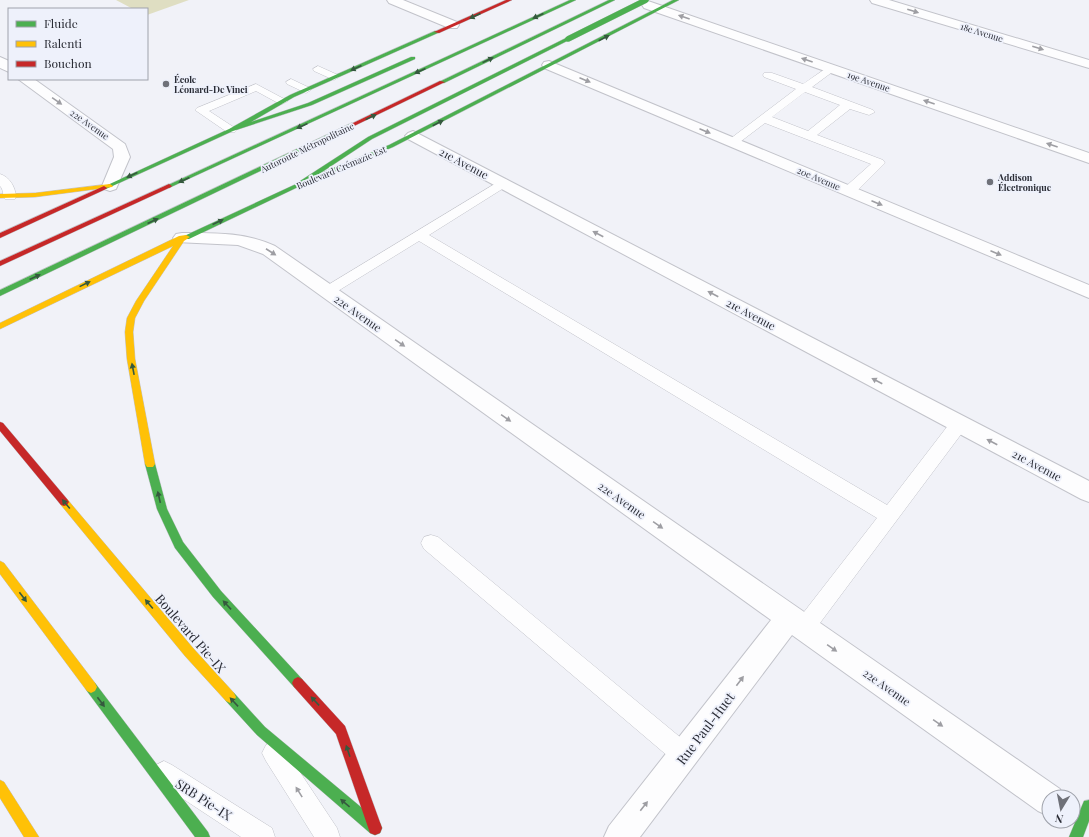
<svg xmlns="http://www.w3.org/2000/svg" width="1089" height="837" font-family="'Playfair Display',serif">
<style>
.green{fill:#dfdec2}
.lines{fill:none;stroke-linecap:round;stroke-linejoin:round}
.lane-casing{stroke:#c2c3ca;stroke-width:1}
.street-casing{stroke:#c2c3ca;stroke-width:2}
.fast-casing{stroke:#c2c3ca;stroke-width:1}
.slow-casing{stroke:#c2c3ca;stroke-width:1}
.jam-casing{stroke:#c2c3ca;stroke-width:1}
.lane{fill:#fdfdfe;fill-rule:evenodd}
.street{fill:#fdfdfe;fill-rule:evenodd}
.fast{fill:#4caf50;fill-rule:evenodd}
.slow{fill:#ffc107;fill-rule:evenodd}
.jam{fill:#c62828;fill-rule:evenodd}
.fast-bridge-casing{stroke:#c2c3ca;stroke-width:6;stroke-linecap:butt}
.fast-bridge{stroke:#4caf50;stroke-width:5.5}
.oneway{fill:#9e9ea3}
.oneway2{fill:#35593e}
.poi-dot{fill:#6f7179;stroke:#eef1fb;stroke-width:1.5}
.labels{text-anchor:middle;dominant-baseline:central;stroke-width:3.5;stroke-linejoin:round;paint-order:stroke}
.far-street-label{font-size:9px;fill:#292b34;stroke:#eef1fb}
.far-poi-label{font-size:9px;font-weight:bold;fill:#292b34;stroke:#eef1fb;text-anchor:start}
.street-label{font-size:11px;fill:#292b34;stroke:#eef1fb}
.near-street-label{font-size:13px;fill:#292b34;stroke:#eef1fb}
</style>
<rect width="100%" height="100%" fill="#f1f2f8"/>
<path class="green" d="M116,0h73l-42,15v-6h-14z"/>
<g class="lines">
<defs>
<path id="lane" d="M831,65l5,3 -1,2 -23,17 61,23 2,2 -6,3 -19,-6 -33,26 66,25 2,3 -31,31 -5,1 -6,-4 1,-3 27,-24 -106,-41 -29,22h-8l-2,-3 70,-53 -32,-12 -1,-2 1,-2h8l31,11zM805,92l35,13 -32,26 -36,-14z
M318,66l20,9 1,2 -5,3 -20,-9 -1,-2z
M291,79l19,9 1,2 -5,3 -19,-9 -1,-2z
M256,84l32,17 -6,3 -4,-1 -22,-12 -47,20 26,17 2,2 -2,2h-8l-32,-22 2,-2z
M0,174c10,3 15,13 16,22l-1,3h-10c-3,-5 -1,-9 -5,-13z
M503,179l4,1 2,3 -2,3 -78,49 458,270 66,-86 6,-1 6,1 3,5 -3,5 -154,206 -7,3 -7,-3 -3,-7 3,-7 80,-103 -458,-277 -86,53h-10l-2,-3 2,-3z
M431,535l7,2 254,210 4,8 -4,8 -8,4 -8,-4 -252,-214 -3,-6 3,-6z
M274,741l8,4 55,83 3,9h-26l-48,-76 -4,-8 4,-8z
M164,761l8,4 100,63 3,9h-34l-85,-56 -4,-8 4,-8z"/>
<path id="street" d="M387,0h16l54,22 2,3 -2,3h-8l-60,-25z
M870,0h19l200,60v8l-217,-65z
M648,1l441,152v10l-445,-155 -2,-3 2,-3z
M0,57l9,4v11l-9,-4z
M549,61l540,224v13l-545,-230 -2,-3 2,-3z
M18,79h16l91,65 5,13 -14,32 -6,2 -6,-2 -2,-3 12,-29 -1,-8z
M413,131l676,350v21l-8,-3 -673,-360 -3,-3 3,-3z
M182,233c32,0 63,-1 93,13l785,543 3,8h-14v19l-11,-5 -246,-176 -152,202h-36l5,-11 162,-206 -508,-366 -25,-9 -62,-3 -3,-4 3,-4z"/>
<path id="fast" d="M570,0h6l-405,187 -2,1 -3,-2z
M609,0h6l-171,83 -5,-1z
M673,0h6l-286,147 -95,40 -109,52h-3l-4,-2 112,-52 74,-48 198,-99 5,1 -199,100 -53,35 70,-29z
M435,31l5,1 -146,65 -43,25 57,-19 103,-46h4v2l-103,46 -79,26 -127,58h-4l-1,-1 128,-59 61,-34z
M352,123l3,2 -1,1 -354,170v-6z
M150,460l3,1 2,3 12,45 16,33 38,49 81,88 2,4 -2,4 -4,2 -4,-2 -81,-90 -38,-49 -18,-39 -12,-45 2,-3z
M91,681l4,2 113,149 2,5h-15l-108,-146 -2,-4 2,-4z
M230,691l4,2 31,34 115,96 2,5 -2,5 -5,2 -5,-2 -113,-98 -31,-34 -2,-4 2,-4z
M1089,800v21l-6,16h-14l15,-36z"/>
<path id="slow" d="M110,184l3,2 -1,1 -77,10 -35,1v-4l35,-1z
M186,235l4,2 -6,4 -40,60 -9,17 -2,14 2,27 20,105 -2,3h-6l-2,-3 -18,-105 -2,-27 2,-14 9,-17 37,-55 -173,83v-6l179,-87z
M64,498l3,1 126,149 41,45 2,4 -2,4 -4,2 -4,-2 -41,-45 -124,-151 -2,-3 2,-3z
M0,561l4,2 91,120 2,4 -2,4 -4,2 -4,-2 -87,-117z
M0,780l4,2 35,55h-15l-24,-39z"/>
<path id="jam" d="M506,0h6l-73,33 -5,-1z
M440,81l5,1 -91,44 -5,-1z
M169,184l3,2 -1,1 -171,79v-5z
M104,186l3,2 -1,1 -106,49v-5z
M0,422l3,1 64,76 2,3 -2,3 -3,1 -3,-1 -61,-74z
M298,677l4,2 43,47 37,102 -2,5 -5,2 -5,-2 -34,-99 -42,-47 -2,-4 2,-4z"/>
</defs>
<use href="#lane" class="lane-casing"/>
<use href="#street" class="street-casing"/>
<use href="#fast" class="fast-casing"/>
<use href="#slow" class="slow-casing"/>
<use href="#jam" class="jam-casing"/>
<use href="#lane" class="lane"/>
<use href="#street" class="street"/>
<use href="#fast" class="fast"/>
<use href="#slow" class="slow"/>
<use href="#jam" class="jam"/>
<defs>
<path id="fast-bridge" d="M568,39l78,-39"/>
</defs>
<use href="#fast-bridge" class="fast-bridge-casing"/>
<use href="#fast-bridge" class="fast-bridge"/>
</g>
<defs><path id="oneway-solid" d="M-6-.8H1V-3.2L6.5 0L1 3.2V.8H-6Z"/></defs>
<g class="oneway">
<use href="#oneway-solid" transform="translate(913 11) rotate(17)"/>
<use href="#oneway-solid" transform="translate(684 17) rotate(-161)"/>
<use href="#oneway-solid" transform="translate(1038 48) rotate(17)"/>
<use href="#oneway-solid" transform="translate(807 60) rotate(-161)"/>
<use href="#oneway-solid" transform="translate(585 80) rotate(23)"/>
<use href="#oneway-solid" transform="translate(57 101) rotate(35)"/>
<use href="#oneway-solid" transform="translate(929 102) rotate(-161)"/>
<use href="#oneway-solid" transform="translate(705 131) rotate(23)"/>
<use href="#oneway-solid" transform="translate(1052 145) rotate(-161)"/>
<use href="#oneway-solid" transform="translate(877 203) rotate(23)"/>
<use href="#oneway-solid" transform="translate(598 234) rotate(-152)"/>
<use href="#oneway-solid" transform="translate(271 252) rotate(33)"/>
<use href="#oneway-solid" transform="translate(996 253) rotate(23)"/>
<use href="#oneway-solid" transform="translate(713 294) rotate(-152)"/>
<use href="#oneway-solid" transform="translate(400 343) rotate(35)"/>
<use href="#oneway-solid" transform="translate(877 381) rotate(-152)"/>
<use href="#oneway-solid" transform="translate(506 418) rotate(35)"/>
<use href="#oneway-solid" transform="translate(992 442) rotate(-152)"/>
<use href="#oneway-solid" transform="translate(658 525) rotate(35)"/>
<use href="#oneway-solid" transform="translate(832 648) rotate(35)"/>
<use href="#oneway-solid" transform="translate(740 681) rotate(-53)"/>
<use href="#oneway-solid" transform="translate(938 723) rotate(35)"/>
<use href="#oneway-solid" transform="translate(299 792) rotate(-122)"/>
<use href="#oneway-solid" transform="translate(644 806) rotate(-52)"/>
</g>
<g class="oneway2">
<use href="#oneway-solid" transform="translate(475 16) rotate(156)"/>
<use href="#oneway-solid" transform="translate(538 16) rotate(155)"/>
<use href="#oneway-solid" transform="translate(604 38) rotate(-27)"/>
<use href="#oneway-solid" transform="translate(488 60) rotate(-26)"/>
<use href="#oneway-solid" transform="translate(356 68) rotate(156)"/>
<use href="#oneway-solid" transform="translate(420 71) rotate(155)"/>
<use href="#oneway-solid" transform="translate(371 117) rotate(-26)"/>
<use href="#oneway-solid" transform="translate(438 123) rotate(-27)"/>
<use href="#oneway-solid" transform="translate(302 126) rotate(155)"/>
<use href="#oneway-solid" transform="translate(132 175) rotate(155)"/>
<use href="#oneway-solid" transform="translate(184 180) rotate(155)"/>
<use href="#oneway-solid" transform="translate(153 221) rotate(-25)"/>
<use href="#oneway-solid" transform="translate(218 222) rotate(-25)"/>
<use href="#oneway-solid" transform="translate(35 277) rotate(-25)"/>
<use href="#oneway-solid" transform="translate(85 284) rotate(-26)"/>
<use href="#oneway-solid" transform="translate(133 369) rotate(-101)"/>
<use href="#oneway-solid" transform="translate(159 497) rotate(-103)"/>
<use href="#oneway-solid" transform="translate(66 504) rotate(-130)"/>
<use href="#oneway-solid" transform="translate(23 597) rotate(53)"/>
<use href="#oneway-solid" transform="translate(149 604) rotate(-130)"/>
<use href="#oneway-solid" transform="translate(227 605) rotate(-133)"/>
<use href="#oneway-solid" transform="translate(315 701) rotate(-133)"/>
<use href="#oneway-solid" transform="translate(101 702) rotate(53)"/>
<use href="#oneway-solid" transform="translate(234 702) rotate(-133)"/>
<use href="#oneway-solid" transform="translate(348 751) rotate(-109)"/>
<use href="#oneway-solid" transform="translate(345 803) rotate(-140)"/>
</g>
<g class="poi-dot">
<circle cx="166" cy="84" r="4"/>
<circle cx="990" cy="182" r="4"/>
</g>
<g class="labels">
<g class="far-street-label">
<text transform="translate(982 32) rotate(17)">18e Avenue</text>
<text transform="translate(869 81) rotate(19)">19e Avenue</text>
<text transform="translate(90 124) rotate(35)">22e Avenue</text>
<text transform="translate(307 147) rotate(-26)">Autoroute Métropolitaine</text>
<text transform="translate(341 167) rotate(-23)">Boulevard Crémazie Est</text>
<text transform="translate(819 178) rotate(23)">20e Avenue</text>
</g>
<g class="far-poi-label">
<text x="174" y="79">École<tspan x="174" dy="10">Léonard-De Vinci</tspan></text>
<text x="998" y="177">Addison<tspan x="998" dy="10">Électronique</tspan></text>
</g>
<g class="street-label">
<text transform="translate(464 163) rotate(28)">21e Avenue</text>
<text transform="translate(358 313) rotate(35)">22e Avenue</text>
<text transform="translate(751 314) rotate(28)">21e Avenue</text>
<text transform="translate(1037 465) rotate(28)">21e Avenue</text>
<text transform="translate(622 500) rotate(35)">22e Avenue</text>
<text transform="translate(887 687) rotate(35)">22e Avenue</text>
</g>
<g class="near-street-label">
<text transform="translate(191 633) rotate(49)">Boulevard Pie-IX</text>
<text transform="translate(705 728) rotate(-53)">Rue Paul-Huet</text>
<text transform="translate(204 799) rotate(33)">SRB Pie-IX</text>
</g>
</g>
<rect x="8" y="8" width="140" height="72" fill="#eef1fb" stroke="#9fa2ab"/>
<rect x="16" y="21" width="20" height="6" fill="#4caf50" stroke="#9fa2ab"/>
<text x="44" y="28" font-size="12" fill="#292b34">Fluide</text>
<rect x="16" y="41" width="20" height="6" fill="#ffc107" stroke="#9fa2ab"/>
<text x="44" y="48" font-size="12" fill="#292b34">Ralenti</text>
<rect x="16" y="61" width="20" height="6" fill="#c62828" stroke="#9fa2ab"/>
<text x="44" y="68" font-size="12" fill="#292b34">Bouchon</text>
<g transform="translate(1061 809) rotate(190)"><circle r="19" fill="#eef1fb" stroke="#9fa2ab"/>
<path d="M0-3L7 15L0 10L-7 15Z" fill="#6f7179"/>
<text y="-6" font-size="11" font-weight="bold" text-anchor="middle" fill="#292b34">N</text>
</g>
</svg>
